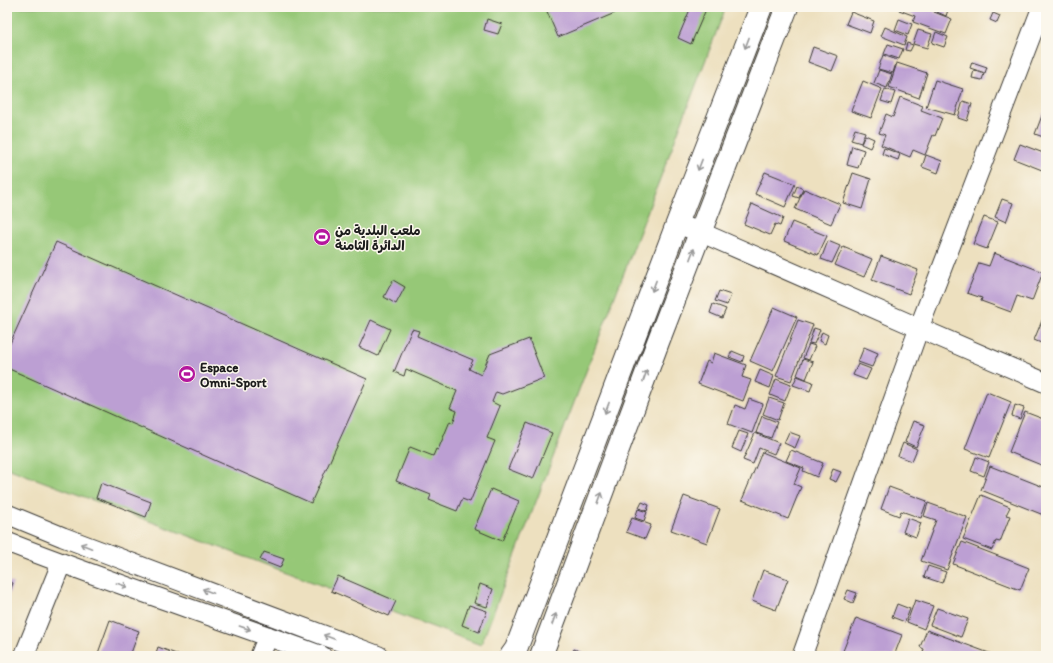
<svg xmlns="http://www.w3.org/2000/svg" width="1053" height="663" font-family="Itim,'Playpen Sans Arabic',sans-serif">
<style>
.green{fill:#96c877;stroke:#59724a}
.building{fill:#bc9fd3}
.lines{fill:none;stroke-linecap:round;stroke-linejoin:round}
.street-casing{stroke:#3b3934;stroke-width:21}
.secondary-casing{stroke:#3b3934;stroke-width:24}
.street{stroke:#fff;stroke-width:19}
.secondary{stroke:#fff;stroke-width:22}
.oneway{stroke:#999}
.labels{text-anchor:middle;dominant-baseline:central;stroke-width:3;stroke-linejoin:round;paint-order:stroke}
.poi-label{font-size:13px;font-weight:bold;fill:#1c1c1c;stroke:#fbf7ec;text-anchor:start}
</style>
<rect width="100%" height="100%" fill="#fbf7ec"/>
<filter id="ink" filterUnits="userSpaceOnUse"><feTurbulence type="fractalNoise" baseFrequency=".025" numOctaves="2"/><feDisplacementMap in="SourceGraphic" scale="8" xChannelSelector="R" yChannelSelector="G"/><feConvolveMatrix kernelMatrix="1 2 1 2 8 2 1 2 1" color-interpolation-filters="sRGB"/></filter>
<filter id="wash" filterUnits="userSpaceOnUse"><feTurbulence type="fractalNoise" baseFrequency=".012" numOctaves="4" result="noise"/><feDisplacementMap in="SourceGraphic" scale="16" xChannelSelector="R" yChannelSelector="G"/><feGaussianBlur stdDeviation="0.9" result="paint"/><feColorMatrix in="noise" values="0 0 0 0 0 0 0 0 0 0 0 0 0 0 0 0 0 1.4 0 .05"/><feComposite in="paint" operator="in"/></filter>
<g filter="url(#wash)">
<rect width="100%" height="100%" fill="#ede0bf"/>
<path class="green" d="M7,7h719l-245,638 -474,-177z"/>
<g id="blocks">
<path class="building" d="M545,7h67l3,6 -57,24z
M691,7h16l-16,37 -13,-6z
M900,7h36l-2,5 18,7 -6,15 -33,-12 2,-6 -16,-6z
M938,7h11l-3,9 -9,-4z
M851,12l23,9 -4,12 -24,-9z
M993,13l7,3 -3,7 -7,-3z
M487,19l15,5 -4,10 -14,-4z
M899,19l13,5 -4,11 -13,-5z
M885,27l22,10 -3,8 -23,-9z
M918,30l14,4 -5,14 -14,-4z
M936,32l12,5 -4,10 -12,-4z
M907,43l6,2 -3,6 -5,-1z
M888,44l15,5 -4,10 -15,-5z
M813,47l25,9 -6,15 -24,-9z
M883,55l14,5 -4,13 -15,-4z
M972,62l15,5 -2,6 -15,-5z
M897,63l30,10 -8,25 -30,-11z
M879,70l13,4 -5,14 -13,-5z
M974,70l10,4 -2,6 -10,-2z
M935,80l28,9 -8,26 -29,-8z
M863,81l19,8 -11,29 -20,-7z
M885,89l10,3 -4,12 -10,-3z
M900,97l23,9 -2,4 21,8 -7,18 -2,-1 -8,20 -12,-5 -3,7 -29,-12 4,-10 -6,-2 7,-19 7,3z
M963,101l9,3 -5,17 -9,-3z
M1043,113l3,2v23l-11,-4z
M855,129l10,3 -4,11 -10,-3z
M865,135l9,4 -4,9 -9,-4z
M1020,144l26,10v6l-4,10 -28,-11z
M852,146l12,4 -6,18 -11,-3z
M884,148l16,6 -2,6 -16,-6z
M926,155l16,6 -4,12 -16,-6z
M765,172l30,12 -10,23 -30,-13z
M853,173l18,6 -9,30 -19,-6z
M797,186l6,3 -4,9 -6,-2z
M804,189l36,15 -9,20 -36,-15z
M1002,199l11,4 -7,19 -11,-5z
M1046,203v11l-4,-1z
M752,204l31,14 -3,8 -5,-2 -5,11 -26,-11z
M984,217l14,5 -11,27 -14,-5z
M792,222l35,14 -9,19 -34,-14z
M828,241l12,5 -8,17 -11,-4z
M56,242l311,137 -56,124 -304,-135v-18z
M843,247l29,12 -8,18 -29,-12z
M994,253l49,19 -11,29 -15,-5 -6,16 -30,-11 1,-3 -15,-5 12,-30 10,3z
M881,256l37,14 -9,24 -37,-14z
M393,280l12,7 -9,17 -12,-7z
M719,291l12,4 -4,10 -12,-4z
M713,304l13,5 -4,9 -12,-5z
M774,307l23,10 -24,54 -23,-10z
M1046,311v34l-12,-5z
M371,320l19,9 -12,27 -19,-9z
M798,320l15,5 -22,56 -15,-5z
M814,328l6,2 -6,14 -5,-1z
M412,329l7,2 -2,5 56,24 -4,9 12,6 9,-21 39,-15 15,39 -42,16 -6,-2 -4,10 8,4 -13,32 8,3 -25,61 -8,-3 -5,12 -28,-11 2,-5 -35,-14 14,-34 23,9 3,-7 2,1 12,-29 3,2 4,-12 -7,-3 7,-17 -51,-22 -2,7 -10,-4z
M822,332l6,3 -3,9 -6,-3z
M809,344l6,2 -6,14 -6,-2z
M864,347l14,6 -6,14 -14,-5z
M732,351l12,5 -2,6 -13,-5z
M714,353l32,12 -4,12 9,3 -8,21 -45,-17 9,-23 4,2z
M803,359l10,3 -7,17 -9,-4z
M858,364l13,5 -5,11 -13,-5z
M760,370l14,6 -4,12 -15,-6z
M797,376l16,6 -3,9 -17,-6z
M776,379l15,6 -6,16 -15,-6z
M987,392l24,10 -22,56 -24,-9z
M769,398l15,5 -6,17 -15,-6z
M749,399l14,5 -11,29 -24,-9 7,-19 10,4z
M1015,405l9,3 -4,11 -8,-3z
M1025,412l21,8v47l-37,-15z
M762,416l15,6 -6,16 -15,-5z
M913,421l12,4 -9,22 -11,-5z
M527,423l25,10 -19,46 -25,-10z
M739,431l9,3 -7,18 -9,-4z
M789,432l11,4 -5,12 -11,-5z
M755,433l24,10 -5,11 -15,-6 -6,16 -10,-4z
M903,443l14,6 -5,12 -14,-5z
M791,450l32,13 -6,14 -14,-6 1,-3 -18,-7z
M762,452l39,16 -7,16 7,3 -13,32 -46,-19z
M976,457l13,5 -5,14 -13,-5z
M990,466l56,22v28l-65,-26z
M833,469l8,3 -5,10 -7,-3z
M101,483l50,19 -5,15 -50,-19z
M889,487l38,14 -6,17 -20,-7 -2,5 -18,-7z
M491,489l28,12 -17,40 -28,-12z
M981,495l29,12 -4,8 4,1 -10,26 -4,-1 -4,9 -29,-11z
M684,496l36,13 -13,34 -36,-13z
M642,502l7,3 -2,6 -8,-3z
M928,503l39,14 -20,53 -26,-9 15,-41 -12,-4z
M638,509l9,3 -3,9 -9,-3z
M632,518l19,7 -6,14 -19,-7z
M908,518l13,5 -5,14 -13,-5z
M962,542l67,26 -9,22 -67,-26z
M264,552l20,7 -4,9 -20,-8z
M928,566l18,6 -4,11 -18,-6z
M763,570l25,9 -12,31 -24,-9z
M338,576l58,25 -7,15 -58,-25z
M7,581l6,2 -6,16z
M480,584l13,5 -6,18 -13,-4z
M848,590l9,3 -4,10 -9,-4z
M915,600l18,6 -9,23 -17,-7z
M897,604l13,5 -5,13 -13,-5z
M469,605l18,6 -8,21 -17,-7z
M937,608l31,11 -7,18 -31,-12z
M856,618l46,17 -8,21h-53z
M110,620l29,11 -9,25h-33z
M927,630l70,26h-75l2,-7 -4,-2z
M158,647l23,9h-26z
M574,649l17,7h-20z"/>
</g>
</g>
<g filter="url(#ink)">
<use href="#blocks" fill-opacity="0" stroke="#3b3934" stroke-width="1"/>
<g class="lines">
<defs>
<path id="street" d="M677,224l23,8 219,96 127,55
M7,514l56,23 316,119
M7,542c104,41 210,75 315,114
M24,656l37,-92
M260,656l8,-20
M802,656l117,-328 123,-321"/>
<path id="secondary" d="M511,656l5,-7 161,-425 84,-217
M541,656l117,-314 129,-335"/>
</defs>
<use href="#street" class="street-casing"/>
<use href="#secondary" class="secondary-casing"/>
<use href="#street" class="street"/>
<use href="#secondary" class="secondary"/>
</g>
<defs><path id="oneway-shaft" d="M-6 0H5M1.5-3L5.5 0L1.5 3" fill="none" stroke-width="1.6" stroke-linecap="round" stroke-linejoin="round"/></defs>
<g class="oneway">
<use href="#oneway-shaft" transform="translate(747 43) rotate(111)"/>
<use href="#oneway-shaft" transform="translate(700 165) rotate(111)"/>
<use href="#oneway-shaft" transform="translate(692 254) rotate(-69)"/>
<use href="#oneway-shaft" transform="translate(654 286) rotate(111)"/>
<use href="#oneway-shaft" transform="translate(645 376) rotate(-70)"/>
<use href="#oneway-shaft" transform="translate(607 408) rotate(111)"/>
<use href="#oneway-shaft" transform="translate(600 498) rotate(-70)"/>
<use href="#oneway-shaft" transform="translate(86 546) rotate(-159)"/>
<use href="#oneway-shaft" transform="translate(122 585) rotate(19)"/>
<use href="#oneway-shaft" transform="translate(208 591) rotate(-159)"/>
<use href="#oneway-shaft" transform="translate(554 619) rotate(-70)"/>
<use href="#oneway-shaft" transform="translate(245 628) rotate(19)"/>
<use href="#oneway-shaft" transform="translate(329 637) rotate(-159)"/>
</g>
</g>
<defs>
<symbol id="stadium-disc" viewBox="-11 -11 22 22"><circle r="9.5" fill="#b5179e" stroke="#fbf7ec"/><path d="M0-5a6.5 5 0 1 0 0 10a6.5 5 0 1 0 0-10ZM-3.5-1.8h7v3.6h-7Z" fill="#fff"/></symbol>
</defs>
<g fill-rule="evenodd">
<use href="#stadium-disc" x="312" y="227" width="20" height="20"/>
<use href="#stadium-disc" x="177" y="364" width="20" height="20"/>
</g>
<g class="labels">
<g class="poi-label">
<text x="335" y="230">ملعب البلدية من<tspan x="335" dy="15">الدائرة الثامنة</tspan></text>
<text x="200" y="367">Espace<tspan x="200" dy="15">Omni-Sport</tspan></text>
</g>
</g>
<rect width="1053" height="663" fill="none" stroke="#fbf7ec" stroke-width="24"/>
</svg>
